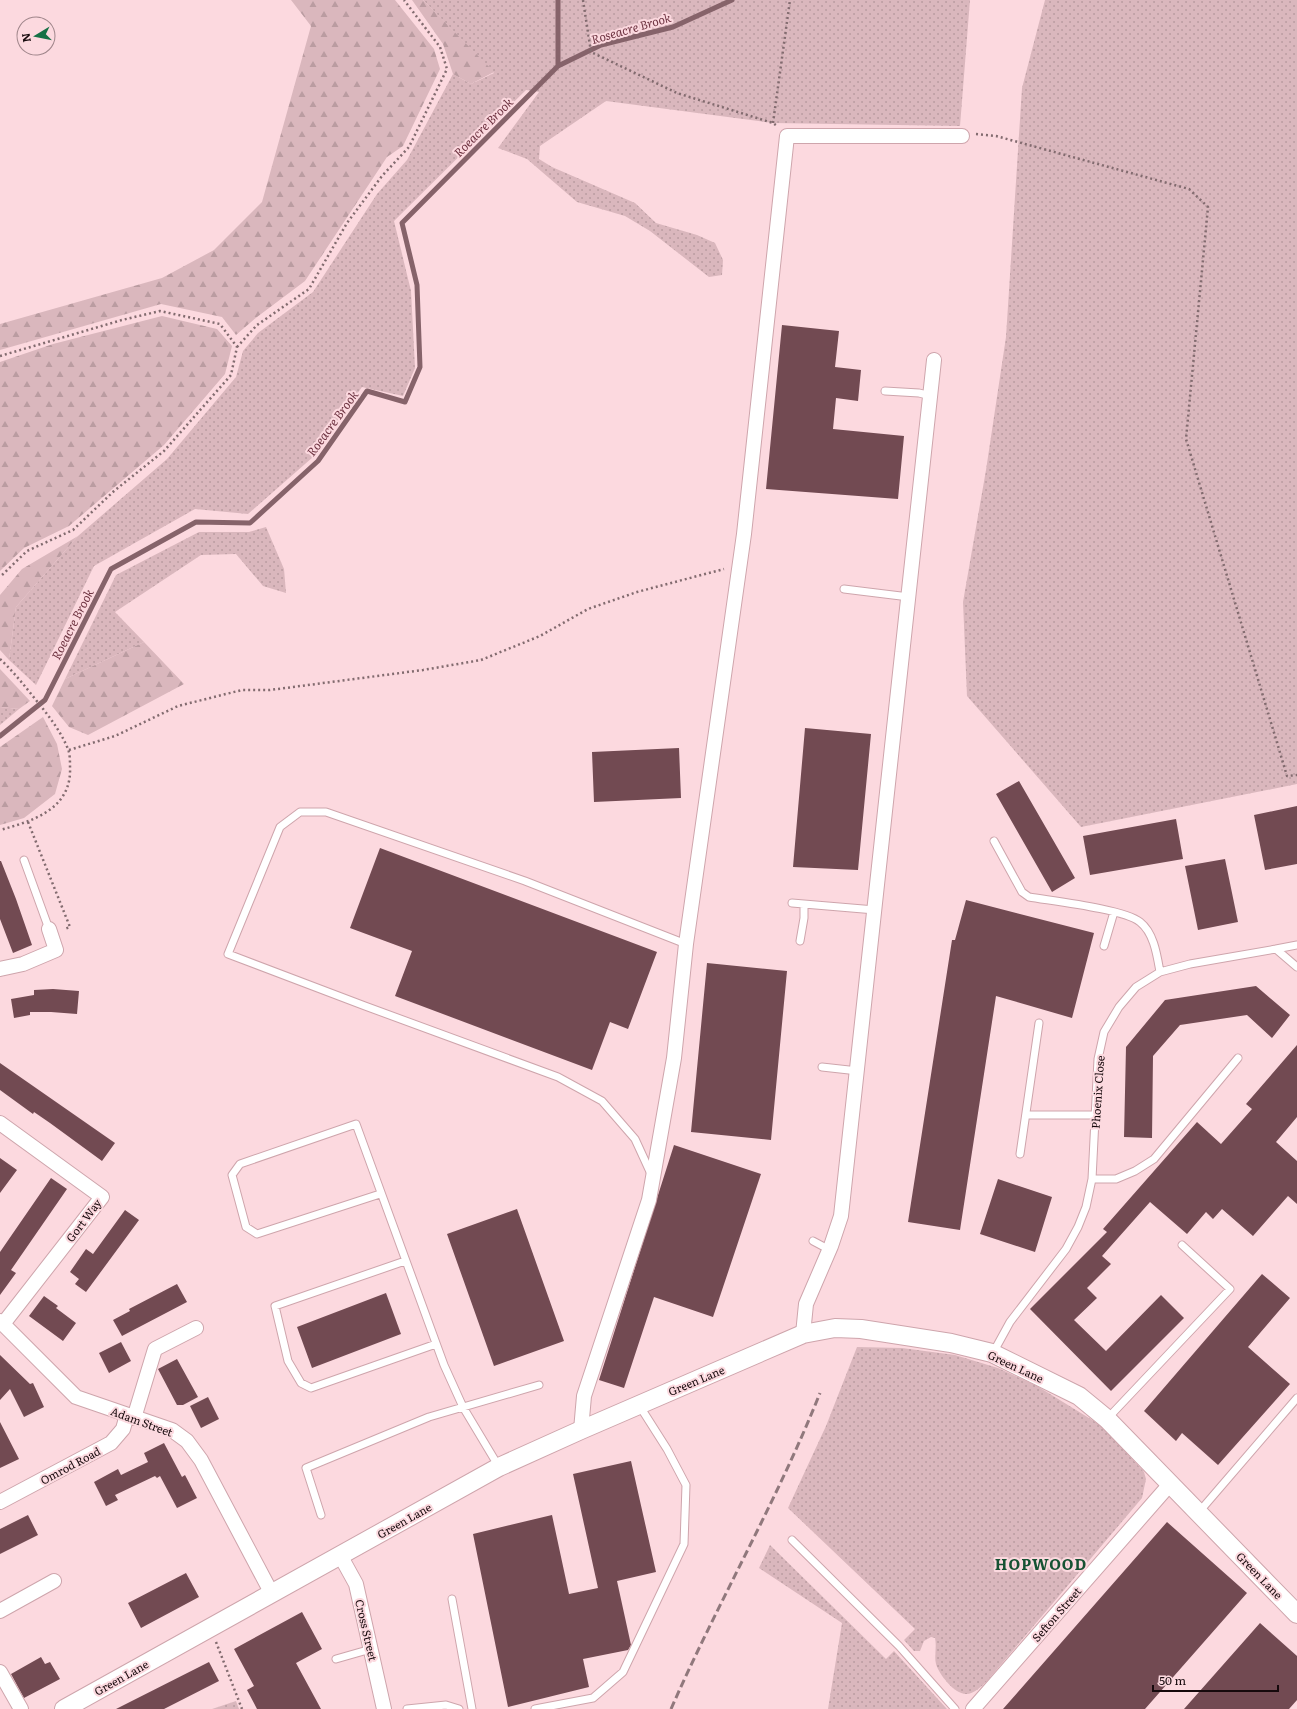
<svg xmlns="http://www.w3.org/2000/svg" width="1297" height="1709" font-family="Literata,serif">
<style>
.grass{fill:url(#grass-dots)}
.forest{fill:url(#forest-firs)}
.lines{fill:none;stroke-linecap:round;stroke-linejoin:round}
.stream{stroke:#86636a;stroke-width:5}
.building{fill:#724a52}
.service-casing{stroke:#cea5ac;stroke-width:9}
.minor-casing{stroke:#cea5ac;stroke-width:16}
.tertiary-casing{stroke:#cea5ac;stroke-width:20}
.path{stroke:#826b6f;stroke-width:2.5;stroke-dasharray:2 3;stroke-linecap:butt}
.service{stroke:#fff;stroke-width:7}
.minor{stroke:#fff;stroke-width:14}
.tertiary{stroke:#fff;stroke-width:18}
.rail{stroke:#90787c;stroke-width:3;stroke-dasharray:8 4;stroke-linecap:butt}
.labels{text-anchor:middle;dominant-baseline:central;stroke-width:4;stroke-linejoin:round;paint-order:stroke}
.street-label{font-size:11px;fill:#16090c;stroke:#fcd9df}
.water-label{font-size:12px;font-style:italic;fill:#6e3341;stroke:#fcd9df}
.district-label{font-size:15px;font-weight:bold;letter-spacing:1px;fill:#165233;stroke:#fcd9df}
</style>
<defs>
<pattern id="grass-dots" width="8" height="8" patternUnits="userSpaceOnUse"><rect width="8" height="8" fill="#dab7bd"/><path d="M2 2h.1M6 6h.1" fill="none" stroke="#ba9ca1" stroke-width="1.8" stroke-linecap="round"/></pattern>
<pattern id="forest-firs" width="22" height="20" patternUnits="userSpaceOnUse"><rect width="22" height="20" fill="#dab7bd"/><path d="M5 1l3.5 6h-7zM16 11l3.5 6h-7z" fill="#ba9ca1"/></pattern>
</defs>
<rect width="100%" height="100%" fill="#fcd9df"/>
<path class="grass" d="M423,0h547l-10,126 -187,-3 -167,-22 -66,45 -1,13 13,8 83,36 21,20 41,12 18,8 8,17 -1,15 -13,2 -59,-46 -25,-15 -48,-14 -50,-43 -29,-11 41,-56 -13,-2 -132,131 17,70 4,77 -12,28 -41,-9 -49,70 -65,57 -53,-5 -101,57 -58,119 -27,-25 7,-53 62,-71 89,-77 69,-82 7,-26 15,-18 55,-41 64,-98 30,-34 46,-86 18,10 23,-11z
M1045,0h252v784l-216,43 -114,-131 -4,-94 23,-132 20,-133 16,-249z
M266,527l18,42 2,24 -23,-7 -27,-32 -35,1 -86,57 29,30 -79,37 51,-104 83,-43h50z
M0,707l19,2 -19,16z
M857,1347l45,1 53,7 43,13 39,18 65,40 42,46 2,7 -4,19 -155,183c-5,5 -13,13 -21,13 -12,0 -27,-20 -30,-30 -2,-8 1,-17 -1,-26l-4,-1 -7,4 -4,10h-6l-10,-11 11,-11 -127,-121 38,-82z
M770,1545l116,114 8,-8 53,58h-119l14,-86 -83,-55z
M236,1701l3,8h-27z"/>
<path class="forest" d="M291,0h104l39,49 6,20 -37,77 -16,11 -82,124 -48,36 -21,18 -14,-18 -61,-13 -161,46v-26l162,-46 52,-28 48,-48 49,-176z
M412,0h11l71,72 -23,12 -18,-10 -10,-30z
M162,316l55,13 15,17 -7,28 -61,71 -95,81 -45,22 -24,23v-209l53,-18z
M78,536l-62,71 -7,53 -9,-10v-55l22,-26z
M144,642l40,42 -96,51 -19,-8 -17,-21 13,-27z
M0,669l30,32 -11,8 -19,-2z
M43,717l14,27 5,25 -7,25 -31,24 -24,7v-78z"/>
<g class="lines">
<path class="stream" d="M558,66l43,-21 72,-18 59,-27
M0,736l45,-36 66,-131 85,-47 54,1 68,-62 49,-70 38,11 15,-35 -3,-82 -15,-62 156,-157v-66"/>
</g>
<path class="building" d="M782,325l57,6 -4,36 26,3 -3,31 -22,-3 -3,31 71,7 -6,63 -132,-10z
M805,728l66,6 -13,136 -65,-3z
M679,748l2,50 -87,4 -2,-50z
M1019,781l56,97 -23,14 -56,-98z
M1297,806v58l-32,6 -11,-55z
M1176,819l7,40 -93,16 -7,-39z
M380,848l277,104 -29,77 -18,-7 -18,48 -197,-74 17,-45 -62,-23z
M1225,859l13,63 -40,8 -13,-64z
M0,861h1l15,38 16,46 -19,8 -13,-34z
M966,900l128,33 -22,85 -76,-22 -36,234 -52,-8 44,-282h3z
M707,963l80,8 -16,169 -80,-8z
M1256,986l34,29 -18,23 -25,-23 -67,10 -27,31 -1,82 -28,-1 2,-90 39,-47z
M53,989l26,2 -2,23 -26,-2h-21v3l-16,3 -3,-19 23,-4v-5z
M1297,1045v72l-21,25 21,19v43l-9,-8 -35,40 -31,-27 -9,10 -7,-7 -19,22 -37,-32 -48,54 9,8 -24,24 10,10 -23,22 32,31 55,-56 23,23 -73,73 -81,-82 77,-77 -4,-3 94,-107 24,22 31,-35 -6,-5z
M0,1063l115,80 -13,18 -52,-38 -16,-11 -1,2 -33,-24z
M674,1145l87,29 -48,143 -59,-20 -30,91 -25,-8z
M0,1158l17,12 -17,23z
M51,1178l16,11 -56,81 5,3 -16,22v-43z
M998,1179l54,18 -17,55 -55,-18z
M517,1209l47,132 -70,25 -47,-132z
M125,1210l14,10 -53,72 -11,-8 4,-5 -9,-7 16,-23 7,5z
M1262,1274l28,24 -42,49 42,37 -72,81 -36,-32 -6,8 -32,-30z
M177,1284l10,18 -65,34 -9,-16 17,-9 -1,-2z
M386,1293l15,41 -89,34 -15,-41z
M44,1296l14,10 -2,2 20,15 -13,18 -34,-25z
M121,1342l10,19 -22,12 -10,-20z
M0,1355l30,29 3,-1 11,24 -20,10 -14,-28 -10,11z
M177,1359l21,38 -15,8h-6l-19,-36z
M208,1397l11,22 -18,9 -11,-22z
M0,1422l19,37 -19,9z
M164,1443l18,34 3,-2 12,23 -20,10 -17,-32 -3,2 -2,-2 -40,19 3,5 -12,6 -12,-24 24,-13 3,6 27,-13 -4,-9z
M631,1461l25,111 -39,9 14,64 -3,5 -45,9 6,28 -81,20 -35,-173 79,-19 17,79 29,-6 -25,-114z
M28,1515l10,20 -38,19v-25z
M1167,1522l80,71 -102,116h-142z
M186,1573l13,24 -58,31 -13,-25z
M302,1612l20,37 -26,14 25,46h-64l-10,-19 7,-4 -20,-37z
M1260,1623l37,33v44l-8,9h-105z
M41,1657l4,7 5,-2 10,17 -36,19 -13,-24z
M209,1662l10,19 -55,28h-48z"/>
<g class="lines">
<defs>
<path id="service" d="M885,391l34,2 12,3
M844,589l65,8
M994,841l28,51 7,5c23,4 95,12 111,25 14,11 17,33 20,50
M24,860l25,69
M792,903l83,7
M800,941l4,-23v-14
M1104,946l10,-34
M1276,949l21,-4
M822,1067l36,4
M1026,1115h69
M1020,1154l19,-131
M652,1176l-17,-37 -33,-38 -44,-24 -193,-71 -137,-52 52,-127 20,-15h26l199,69 161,63
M1092,1179h24l19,-8 19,-12 84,-101
M380,1194l-123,40 -11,-7 -14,-52 8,-11 116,-40 88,241 19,42 36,60
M813,1241l17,9
M405,1261l-130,45 13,55 13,22 10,5 125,-44
M993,1353l17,-31 56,-73 12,-22 8,-20 6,-28 6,-120 6,-27 15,-25 17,-20 24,-15 30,-8 86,-15 21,18
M1107,1419l123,-130 -48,-44
M1199,1512l98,-114
M321,1515l-15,-47 123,-51 110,-32
M792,1540l107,106 56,63
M452,1599l20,110
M336,1659l35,-10
M407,1709l39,-4 13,4
M535,1709l58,-11 30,-26 61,-128 2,-59 -19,-36 -28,-44"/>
<path id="minor" d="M0,969l23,-5 33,-14 -7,-21
M0,1123l102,74 -99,127
M0,1321l76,76 96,33 15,11 14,19 71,134
M803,1334l3,-30 25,-58 10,-30 93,-856
M134,1418l21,-69 41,-21
M581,1430l3,-34 65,-196 25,-142 12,-114 58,-410 43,-398h175
M0,1502l111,-59 12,-14 4,-14
M340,1555l16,29 28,125
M0,1611l54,-30
M0,1672l21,37
M973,1709l198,-226"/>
<path id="tertiary" d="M64,1709l435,-242 82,-37 222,-96 32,-6 26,1 90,14 41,10 87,43 28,23 190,195"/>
</defs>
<use href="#service" class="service-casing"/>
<use href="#minor" class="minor-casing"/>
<use href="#tertiary" class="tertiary-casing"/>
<path class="path" d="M583,0l8,52 86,41 96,30 4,3
M773,123l17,-123
M976,134l20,2 193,53 19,18 -22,232 101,337 10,-1
M237,347l20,-22 52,-36 38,-66 35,-47 27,-29 38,-78 -7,-22 -36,-47
M0,356l122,-36 38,-9 60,13 17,23 -6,28 -67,76 -50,40 -41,39 -46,21 -27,26
M0,659c15,14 27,30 40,46 11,14 21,27 28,44 2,5 2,12 2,18 2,42 -37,54 -70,63
M69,750l46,-14 63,-30 64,-16h28l153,-20 58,-10 59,-24 48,-27 49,-17 87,-23
M28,822l42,105 -5,2
M216,1642l26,67"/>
<use href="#service" class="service"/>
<use href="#minor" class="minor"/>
<use href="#tertiary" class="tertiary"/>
<path class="rail" d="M671,1709c47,-107 106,-208 149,-316"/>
</g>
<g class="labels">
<g class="street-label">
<text transform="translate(1097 1092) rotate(-86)">Phoenix Close</text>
<text transform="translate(83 1220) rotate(-53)">Gort Way</text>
<text transform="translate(1016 1366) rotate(25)">Green Lane</text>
<text transform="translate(696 1380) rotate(-23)">Green Lane</text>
<text transform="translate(142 1421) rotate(20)">Adam Street</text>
<text transform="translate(70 1465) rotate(-28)">Omrod Road</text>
<text transform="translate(404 1520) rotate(-29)">Green Lane</text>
<text transform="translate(1260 1575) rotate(46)">Green Lane</text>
<text transform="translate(1056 1614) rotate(-49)">Sefton Street</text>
<text transform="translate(367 1630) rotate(77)">Cross Street</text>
<text transform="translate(121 1677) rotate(-29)">Green Lane</text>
</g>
<g class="water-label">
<text transform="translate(631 28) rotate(-16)">Roseacre Brook</text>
<text transform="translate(483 127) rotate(-45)">Roeacre Brook</text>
<text transform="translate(332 423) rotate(-54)">Roeacre Brook</text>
<text transform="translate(72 624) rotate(-63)">Roeacre Brook</text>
</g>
<g class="district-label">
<text x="1041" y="1563">HOPWOOD</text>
</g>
</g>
<g transform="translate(36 36) rotate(260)"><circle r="19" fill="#fcd9df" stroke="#a0868b"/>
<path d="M0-3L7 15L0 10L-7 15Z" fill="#167146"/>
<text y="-6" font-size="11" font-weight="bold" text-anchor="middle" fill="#16090c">N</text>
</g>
<path d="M1153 1685v6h125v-6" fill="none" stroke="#16090c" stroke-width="2"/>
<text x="1159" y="1685" font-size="12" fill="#16090c" stroke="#fcd9df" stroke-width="3" paint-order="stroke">50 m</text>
</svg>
